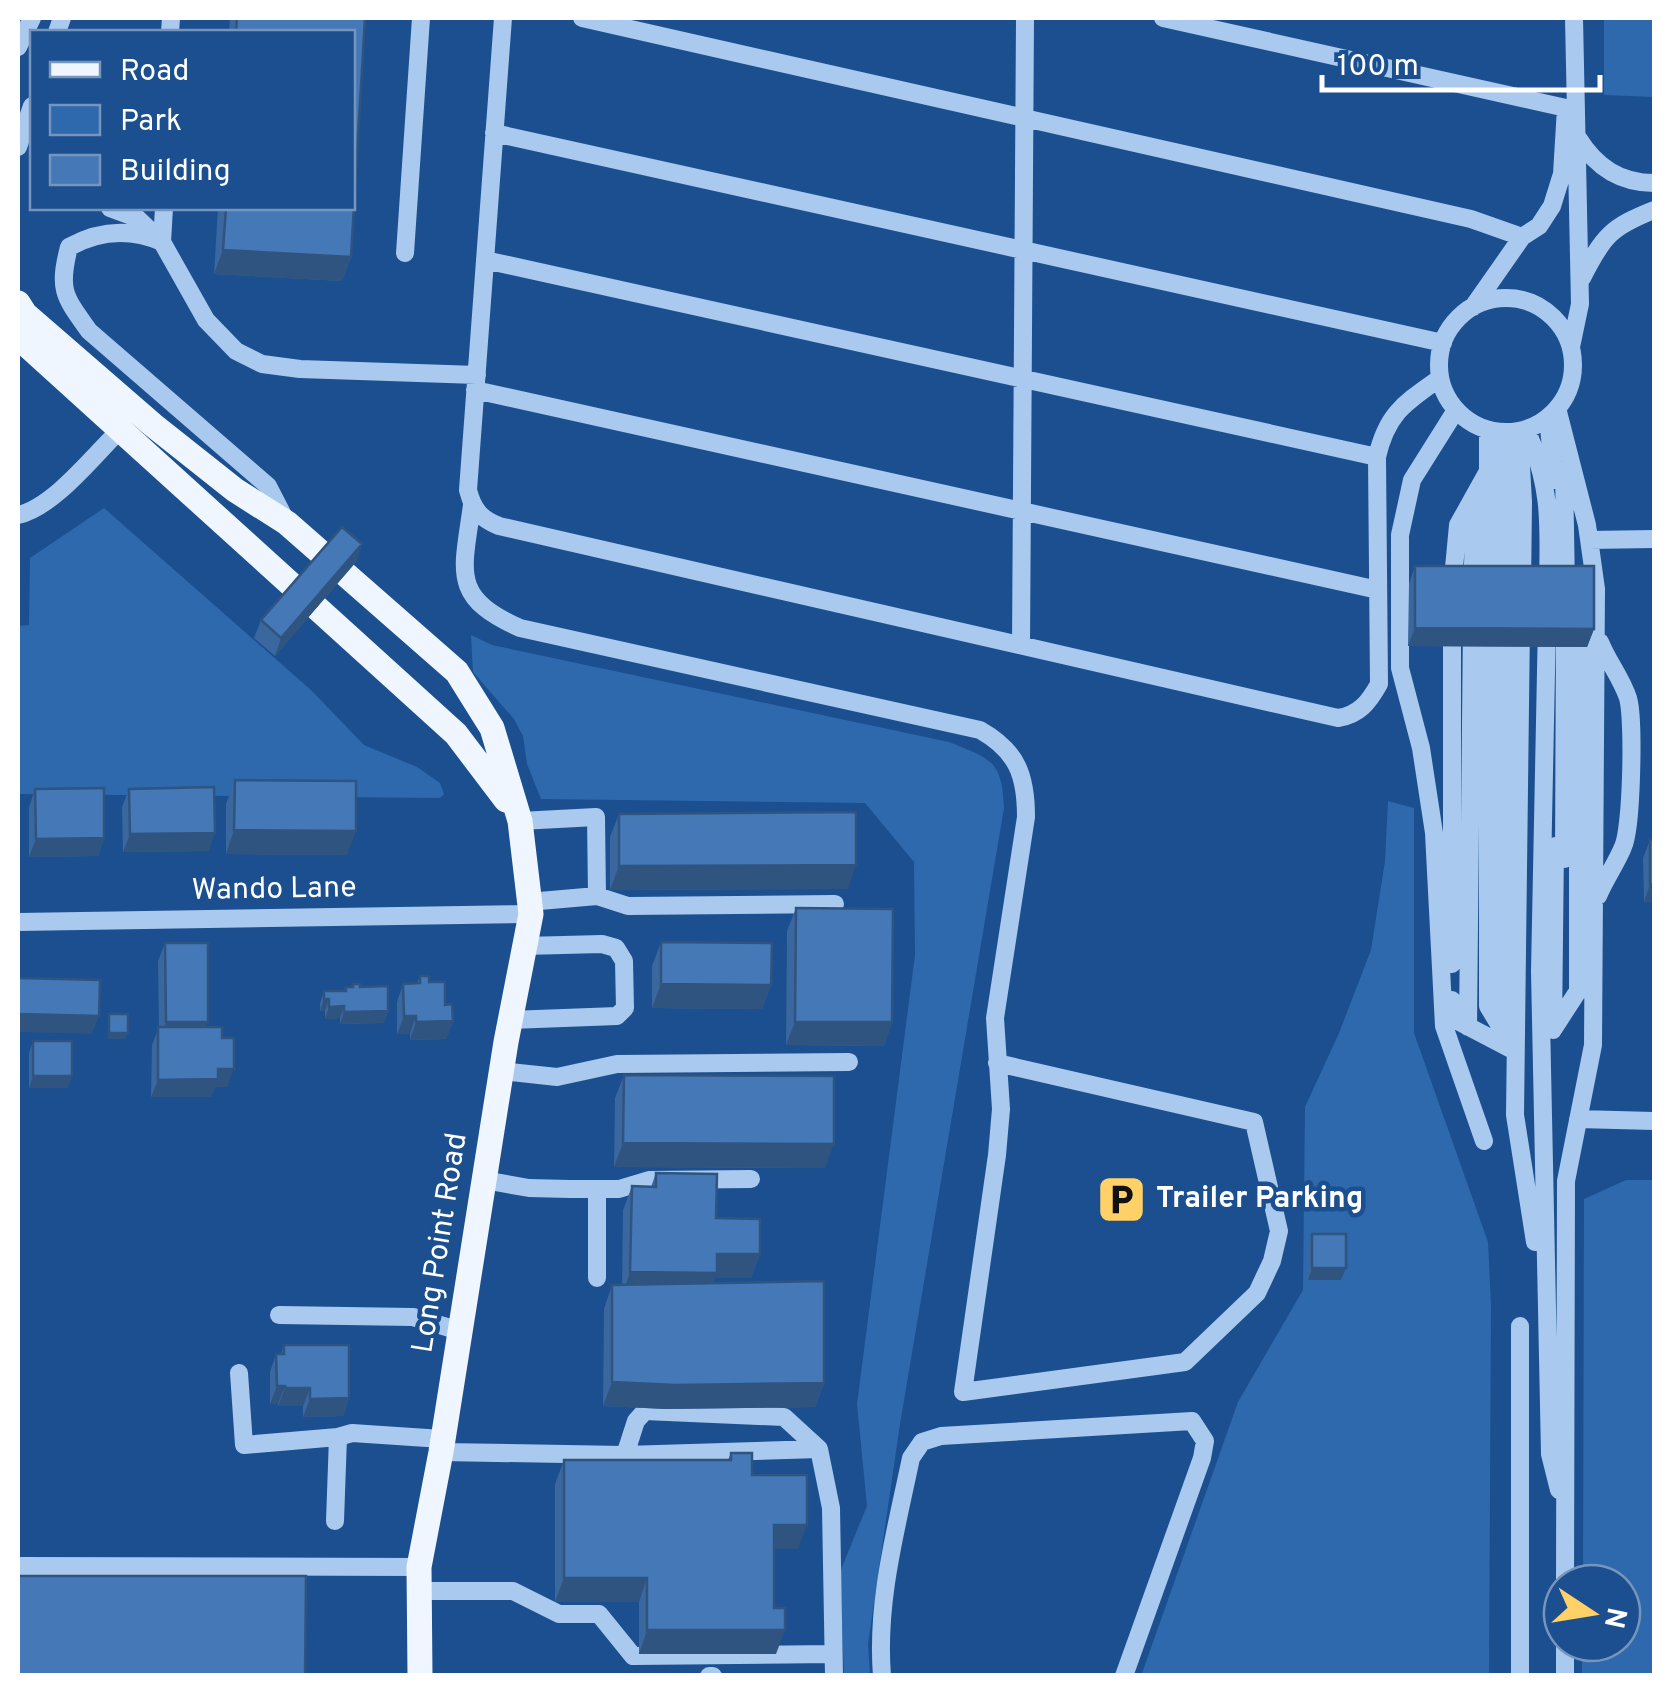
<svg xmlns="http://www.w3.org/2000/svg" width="1672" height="1693" font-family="Overpass,sans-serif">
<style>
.green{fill:#2e69ad}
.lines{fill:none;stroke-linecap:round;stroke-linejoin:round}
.minor{stroke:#a9c9ee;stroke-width:18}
.major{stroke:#f0f6ff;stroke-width:25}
.wall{fill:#3a679d}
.shaded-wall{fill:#305480}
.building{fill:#4478b7;stroke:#305480;stroke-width:2.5}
.labels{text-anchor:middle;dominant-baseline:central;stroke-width:9;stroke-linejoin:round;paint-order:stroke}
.street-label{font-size:30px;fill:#fff;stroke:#1b4f8f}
.poi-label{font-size:30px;font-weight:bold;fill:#fff;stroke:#1b4f8f;text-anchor:start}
</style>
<rect width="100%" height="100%" fill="#1b4f8f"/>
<path class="green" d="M1604,18h50v79l-50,-2z
M104,508l207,182 53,55 53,22 23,16 4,11 -4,4 -422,-4v-168l11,-1 1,-67z
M471,635l21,10 457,97c42,17 53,18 55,66l-104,616 -32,220 2,31h-26l-4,-103 27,-66 -10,-102 58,-449 -1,-93 -49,-59 -324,-4 -14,-35 -4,-28 -9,-17 -41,-47z
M1388,801l26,7v225l74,209 3,63 -2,370 -348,1 97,-274 65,-112 2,-183 34,-74 32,-83 14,-89z
M1626,1180h28v495h-72v-32h40v-60h-39l1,-384z"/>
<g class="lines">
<path class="minor" d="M503,18l-35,472c5,20 13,29 31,36l839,192c21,-3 31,-16 41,-34l-2,-227c10,-44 28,-54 63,-79
M582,18l889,201 51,18
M1163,18l403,90
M57,32l5,-14
M170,32l1,-14
M18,47l14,-29
M494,133l949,210
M1578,138c18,29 42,45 76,45
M18,147l14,-41
M110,208l27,10 25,24c-32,-14 -62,-12 -93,5 -11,43 -5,49 20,84l179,155 19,37
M164,208l-2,34 44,78 30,31 26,13 38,5 177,6
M405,253l16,-235
M485,260l892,197
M1582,278c21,-42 29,-51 72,-68
M1439 365a67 67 0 1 1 134 0a67 67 0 1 1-134 0Z
M1473,307l49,-70 17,-11 13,-20 10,-32 4,-66
M1571,347l9,-43 -6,-286
M475,390l903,200
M1557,408l30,117 9,64 -3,456 -27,136 -1,402
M1456,410l-44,70 -12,55v133l21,80 13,85 10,193 40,115
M1548,417l6,63
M1526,429c26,58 23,96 22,157
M1488,430v158
M1519,431l4,71 -1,86
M1564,470l2,119
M472,505c-9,67 -22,92 48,123l460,102c37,21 46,45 46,87l-31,201 6,91 -4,46 -34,237 222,-30 72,-69 15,-32 7,-30 -25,-109 -257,-59
M18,515c36,-8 75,-59 102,-85
M1589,540l65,-1
M1472,586l4,-89
M1505,587l1,-155
M1452,589l6,-64 29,-52
M1547,622l-7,349 10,483 9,36
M1505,623l-2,371 5,22
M1488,624v382l27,45
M1521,624l-6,491 20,127
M1021,645l4,-627
M520,821l76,-4 1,79 -69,6
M1564,859l1,-234
M597,896l31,10 207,-2
M1598,896c7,-17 18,-32 25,-49 9,-19 11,-129 5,-149 -7,-21 -20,-36 -28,-56
M18,922l513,-8
M1452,964v-339
M1452,1000v18l63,33
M510,1020l107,-4 8,-8 -1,-47 -8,-13 -14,-4 -78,2
M1468,1027l4,-405
M1554,1028l24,-37v-365
M1553,1030l2,-184
M501,1071l56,6 60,-13 232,-2
M1578,1119l76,2
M484,1180l45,8 41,1h49l30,-9 102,-1
M597,1189v89
M279,1315l134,2 47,14
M239,1373l5,72 94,-8
M441,1452l184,3 194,-6
M625,1455l11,-34 9,-10 139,6 35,32 12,59 3,168
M335,1521l3,-84 14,-4 90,6
M18,1566l401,1
M418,1591h95l46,23h40l34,42 200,-2
M709,1676h4
M882,1676c-6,-74 14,-146 29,-218l11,-16 19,-6 251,-15 13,20 -3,17 -78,218
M1520,1676v-350
M1565,1676v-33"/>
<path class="major" d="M18,303l7,11 128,111 82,65 52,33 170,149 35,56 28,93 11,93 -25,128 -65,410 -22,115 1,109
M18,337l438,397 50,66"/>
</g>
<path class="wall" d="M230,18h135l-14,239 -9,24 -128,-7 4,-66h134v-176h-123z
M362,544l-6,18 -81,94 -21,-18 7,-18z
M1415,566l179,63 -7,18 -179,-1 1,-62z
M235,780l112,75 -121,-1v-50z
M35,789l69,49 -6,18 -69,1v-50z
M129,789l80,62 -86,1 -1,-45z
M619,814l229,75 -238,1v-53z
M1650,840l4,62h-10l-1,-44z
M796,908l96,114 -8,24 -98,-1 1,-114z
M661,942l110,43 -9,24 -110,-1v-42z
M165,943l42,84 15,11 5,49h-12l-4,10h-60l1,-52 7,-18 -1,-66z
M420,976l9,6 16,23 8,16 -7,18 -36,1v-6h-13v-32l6,-18 14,-1z
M353,984l7,3 28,24 -4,12 -44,1v-6l-15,1v-8h-5v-8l4,-12h20l2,-4h5z
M33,1041l35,47h-39v-35z
M624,1075l201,93 -211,-1 1,-69z
M656,1173l104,81 -9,24h-36l-2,5 111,100 -9,24 -149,2 -63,-3 1,-97 8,-24h10l1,-75 9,-24 19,1z
M1312,1234l34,34 -5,12h-33v-34z
M284,1345l65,53 -6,18 -40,1v-11h-25v-2h-8v-32l6,-18h5z
M731,1453l21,22 46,74h-24l2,105h-137v-52h-84v-118l9,-24h164z"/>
<path class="shaded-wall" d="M223,250l128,7 -9,24 -128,-7z
M362,544l-6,18 -81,94 6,-18z
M1415,628l179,1 -7,18 -179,-1z
M234,830l122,1 -9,24 -121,-1z
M215,833l-6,18 -86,1 7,-18z
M104,838l-6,18 -69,1 7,-18z
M856,865l-8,24 -238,1 9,-24z
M1650,884h4v18h-10z
M661,984l110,1 -9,24 -110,-1z
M324,999h5l-4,12h-5z
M344,1006l-4,12 -15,1 4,-12z
M388,1011l-4,12 -44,1 4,-12z
M18,1014l81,2 -7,18 -74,-2z
M404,1016h12l-6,18h-13z
M453,1021l-7,18 -36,1 6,-18z
M166,1022h42l-6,18h-43z
M795,1022h97l-8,24 -98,-1z
M109,1033h19l-3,6h-18z
M218,1069h16l-7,18h-12l-4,10h-60l7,-17z
M33,1076h39l-4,12h-39z
M623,1143l211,1 -9,24 -211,-1z
M717,1254h43l-9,24h-36l-7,19 -86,-1 8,-24z
M1312,1268h34l-5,12h-33z
M612,1382l212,1 -9,24 -149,2 -63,-3z
M277,1386h8l-7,18h-8z
M285,1388h25l-7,18h-25z
M349,1398l-6,18 -40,1 7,-18z
M774,1525h33l-9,24h-33z
M564,1578h83l-8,24h-84z
M647,1630h138l-9,24h-137z"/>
<path class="building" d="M237,18h128l-14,239 -128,-7 3,-42h126v-176h-116z
M342,527l20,17 -81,94 -20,-18z
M1415,566h179v63l-179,-1z
M235,780l121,1v50l-122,-1z
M214,787l1,46 -85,1 -1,-45z
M104,788v50l-68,1 -1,-50z
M856,812v53l-237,1v-52z
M1650,840h4v44h-4z
M796,908l97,1 -1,113h-97z
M661,942l111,1 -1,42 -110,-1z
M165,943h43v79h-42z
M420,976h9v6h16v23l7,-1 1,17 -37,1v-6h-12l-1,-32 17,-1z
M18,978l82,2 -1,36 -81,-2z
M353,984h7v3l28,-1v25l-44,1v-6l-15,1v-8h-5v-8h22v-4h7z
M109,1014h19v19h-19z
M158,1027h64v11h12v31h-16v10l-60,1z
M33,1041h39v35h-39z
M624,1075l210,1v68l-211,-1z
M656,1173l61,1 -1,44 44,1v35h-43v19l-87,-1 2,-86 24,1z
M1312,1234h34v34h-34z
M824,1281v102l-149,2 -63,-3v-97z
M284,1345h65v53l-39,1v-11h-25v-2h-8l-1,-32h8z
M731,1453h21v22h55v50h-33v83h11v22h-138v-52h-83v-118h167z
M18,1576h288l-1,100h-287z"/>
<defs>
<symbol id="parking-square" viewBox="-11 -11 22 22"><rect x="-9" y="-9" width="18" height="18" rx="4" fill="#ffd166" stroke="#1b4f8f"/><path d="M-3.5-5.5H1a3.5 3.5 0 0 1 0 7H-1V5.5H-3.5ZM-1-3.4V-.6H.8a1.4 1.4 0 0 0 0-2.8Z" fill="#111"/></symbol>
</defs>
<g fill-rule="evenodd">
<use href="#parking-square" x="1094" y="1172" width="55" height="55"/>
</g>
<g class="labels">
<g class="street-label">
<text transform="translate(274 890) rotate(-1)">Wando Lane</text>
<text transform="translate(441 1243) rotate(-81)">Long Point Road</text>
</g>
<g class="poi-label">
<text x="1156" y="1199">Trailer Parking</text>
</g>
</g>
<rect width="1672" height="1693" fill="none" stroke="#ffffff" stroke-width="40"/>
<rect x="30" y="30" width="325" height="180" fill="#1b4f8f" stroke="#7695bc" stroke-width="2.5"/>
<rect x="50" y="62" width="50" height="15" fill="#f0f6ff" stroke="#7695bc" stroke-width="2.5"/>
<text x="120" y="80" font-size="30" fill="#ffffff">Road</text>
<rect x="50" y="105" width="50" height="30" fill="#2e69ad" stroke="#7695bc" stroke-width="2.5"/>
<text x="120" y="130" font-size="30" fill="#ffffff">Park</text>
<rect x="50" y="155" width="50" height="30" fill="#4478b7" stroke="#7695bc" stroke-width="2.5"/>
<text x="120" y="180" font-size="30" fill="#ffffff">Building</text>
<g transform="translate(1592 1613) rotate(102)"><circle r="48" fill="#1b4f8f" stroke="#7695bc" stroke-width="2.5"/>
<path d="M0-8L18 38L0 25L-18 38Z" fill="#ffd166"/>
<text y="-15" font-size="28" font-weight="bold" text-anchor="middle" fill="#ffffff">N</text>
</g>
<path d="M1322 75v15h278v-15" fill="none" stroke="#ffffff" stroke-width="5"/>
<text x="1337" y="75" font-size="30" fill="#ffffff" stroke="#1b4f8f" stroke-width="8" paint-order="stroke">100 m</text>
</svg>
